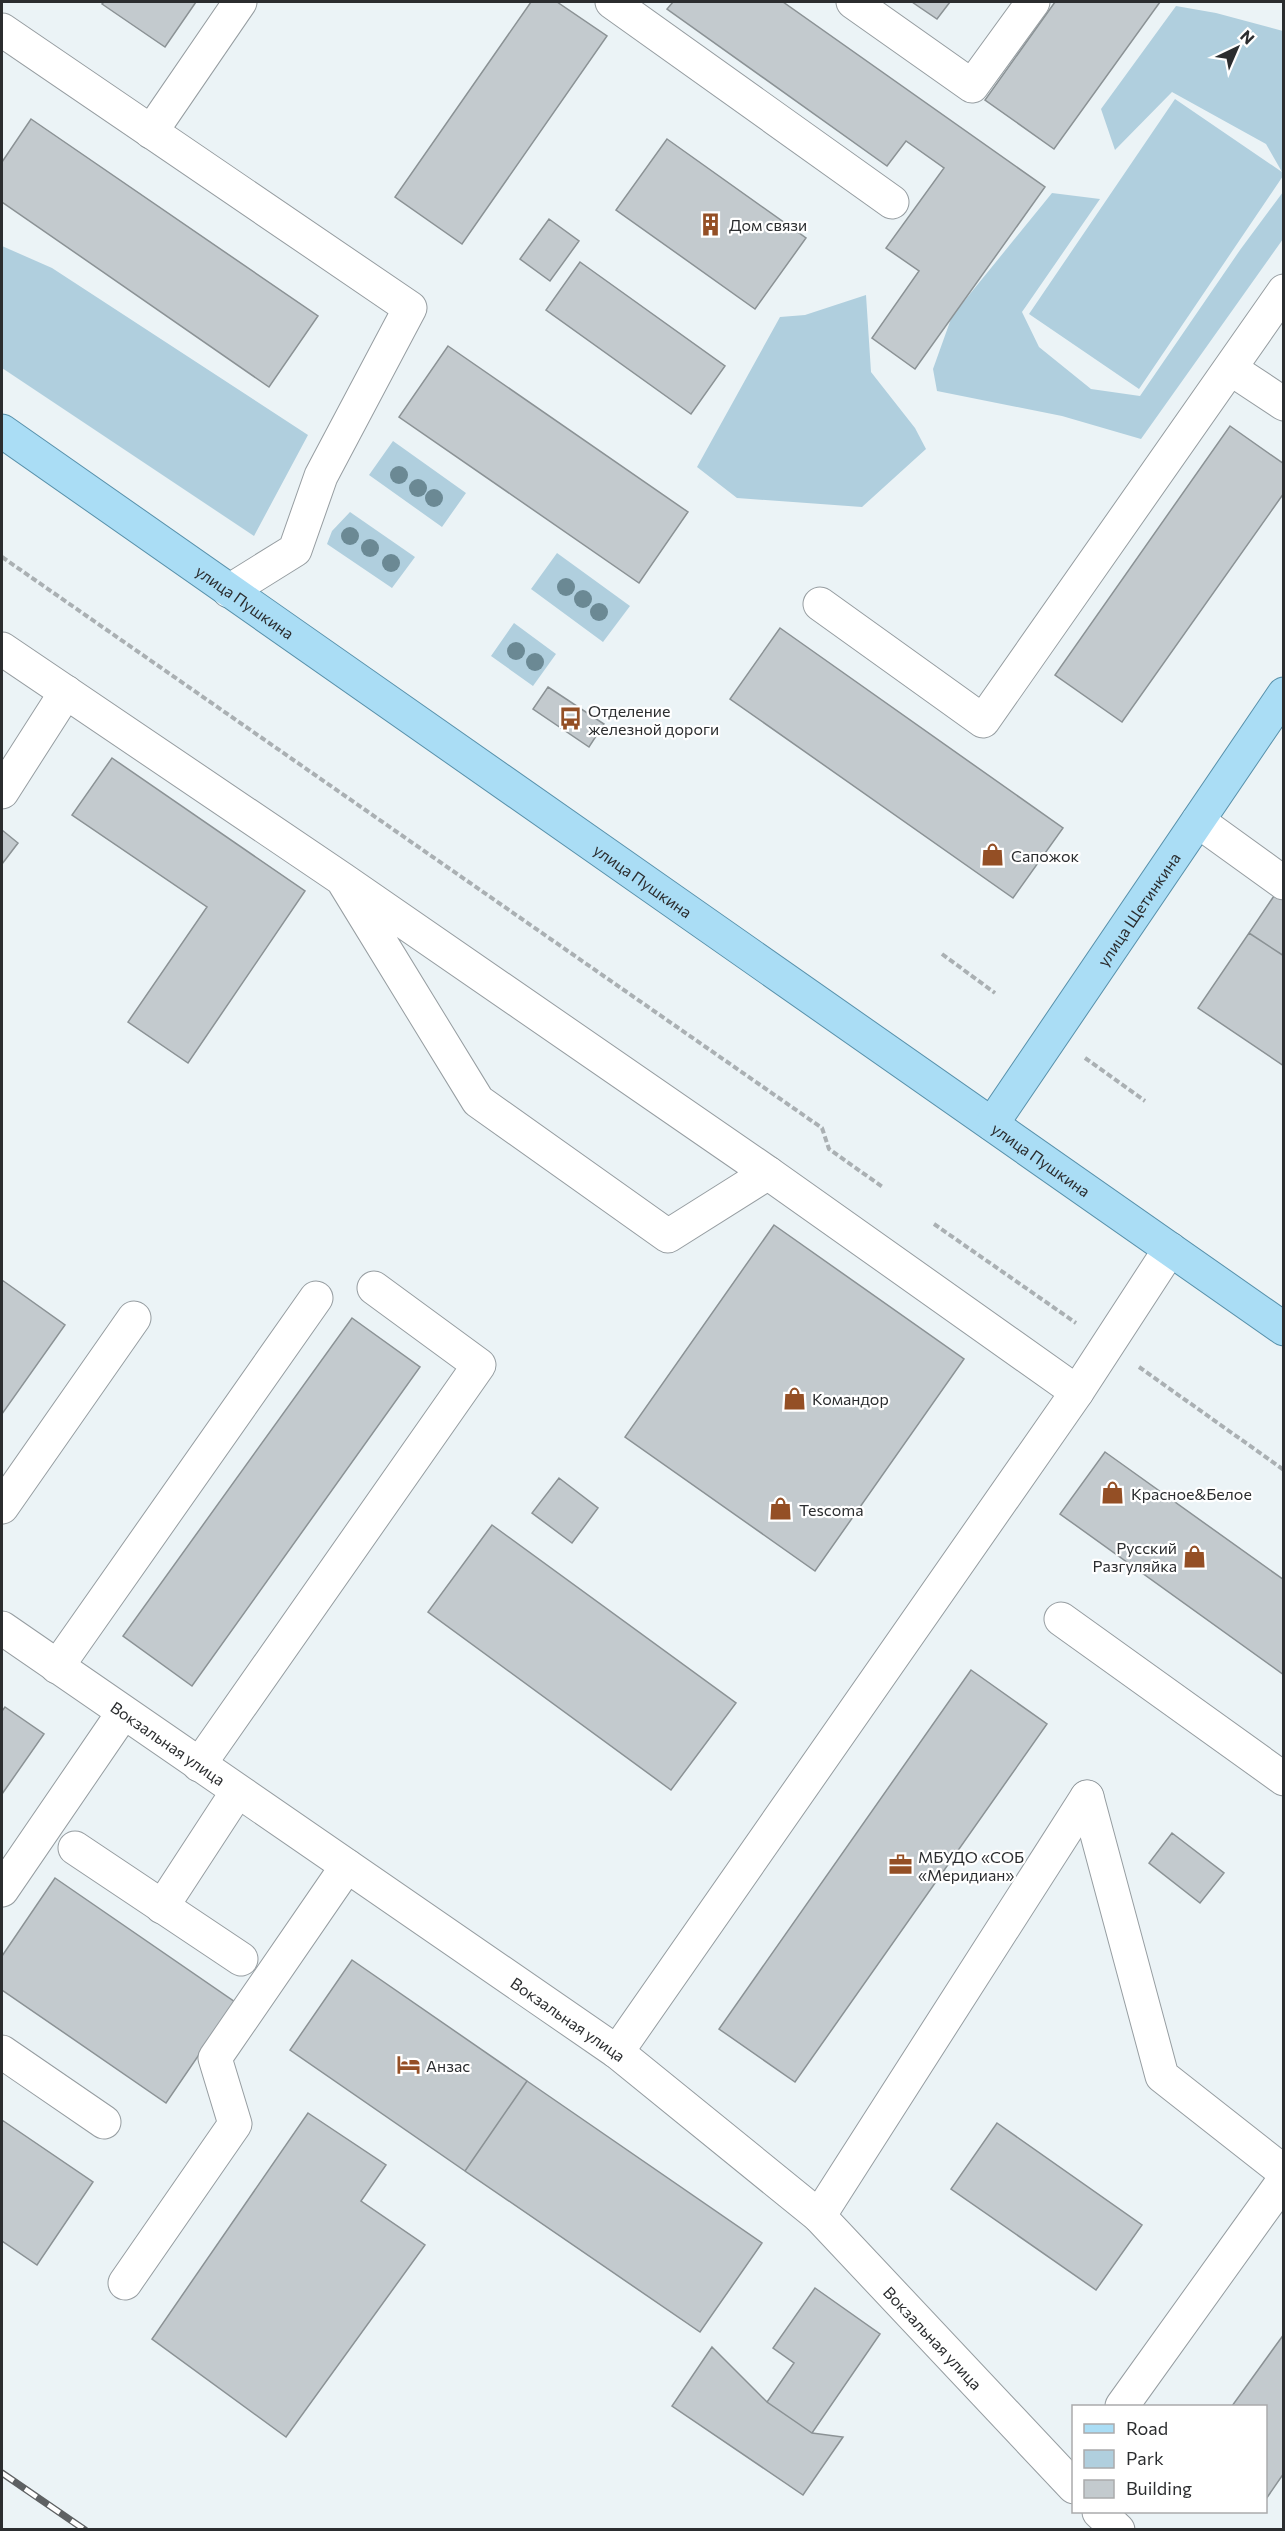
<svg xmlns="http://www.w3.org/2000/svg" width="1285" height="2531" font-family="Commissioner,sans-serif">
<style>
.green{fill:#b0cfde}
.building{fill:#c3cace;stroke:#8b9295;stroke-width:1.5}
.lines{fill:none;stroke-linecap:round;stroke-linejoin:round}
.minor-casing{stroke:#969da1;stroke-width:35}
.major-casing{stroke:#5891ab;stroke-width:35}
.path{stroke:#aab0b3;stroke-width:4;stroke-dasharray:6 3;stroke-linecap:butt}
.minor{stroke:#fff;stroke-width:33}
.major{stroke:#aaddf5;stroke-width:33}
.rail-casing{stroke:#5e6163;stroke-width:7}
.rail{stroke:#fff;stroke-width:4.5;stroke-dasharray:14;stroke-linecap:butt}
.tree{fill:#6b8994}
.labels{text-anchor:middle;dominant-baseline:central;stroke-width:4.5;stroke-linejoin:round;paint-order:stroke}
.poi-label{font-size:16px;fill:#2b2d2f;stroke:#fff;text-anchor:start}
.street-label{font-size:16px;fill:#2b2d2f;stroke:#fff}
</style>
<rect width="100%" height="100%" fill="#ebf3f6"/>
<path class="green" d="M1176,6l40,7 67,18v145l-144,213 -110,-75 146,-215 107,73 -16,-28 -94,-52 -57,58 -14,-41z
M1283,192v47l-142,200 -79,-23 -125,-25 -4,-22 19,-53 100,-123 48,6 -78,113 17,35 52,42 49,7 100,-146z
M2,246l50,22 256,167 -54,101 -252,-168z
M866,295l5,77 44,56 11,21 -64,58 -125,-9 -40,-31 83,-150 25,-2z
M393,441l73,52 -24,34 -73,-52z
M350,512l65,45 -23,31 -65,-44 5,-13z
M557,553l73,53 -27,36 -72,-53z
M514,623l42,31 -23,32 -42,-30z"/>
<path class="building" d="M104,2h92l-31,45 -63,-43z
M531,2h26l50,34 -145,208 -67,-47z
M673,2h110l262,185 -130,182 -43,-31 47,-67 -33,-23 58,-80 -38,-27 -19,25 -220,-157z
M912,2h38l-13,17z
M1055,2h105l-106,147 -69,-49z
M31,119l287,197 -49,71 -267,-185v-40z
M667,139l139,99 -51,71 -139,-99z
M549,219l30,22 -29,40 -30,-22z
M580,262l145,104 -34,48 -145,-104z
M448,346l240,166 -49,71 -240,-166z
M1230,426l54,38v29l-162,229 -67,-47z
M780,628l283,200 -50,70 -283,-199z
M548,687l56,37 -15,23 -56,-38z
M112,758l193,133 -117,172 -60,-41 79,-115 -135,-92z
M2,830l16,13 -16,21z
M1284,881v75l-35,-23z
M1249,933l35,23v110l-86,-58z
M774,1225l190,134 -149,212 -190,-134z
M2,1280l63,45 -63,89z
M352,1318l68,49 -228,319 -69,-50z
M1105,1452l179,128v95l-224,-161z
M559,1478l39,30 -26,35 -40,-30z
M492,1525l244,178 -65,87 -243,-178z
M971,1670l76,54 -252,358 -76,-53z
M5,1707l39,27 -42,60v-83z
M1172,1833l52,40 -24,30 -51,-40z
M55,1878l180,124 -69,101 -164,-113v-34z
M352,1960l175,121 -62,90 -175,-121z
M527,2081l235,162 -62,89 -235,-161z
M308,2113l78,52 -25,36 64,44 -139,192 -134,-98z
M2,2120l91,62 -56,83 -35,-24z
M997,2123l145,102 -46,65 -145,-101z
M815,2288l65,46 -68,99 -45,-31 27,-39 -21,-15z
M1284,2334v139l-18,26v-93h-34z
M712,2347l55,55 45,31 31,4 -40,58 -131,-89z"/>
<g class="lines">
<defs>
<g id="minor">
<path d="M612,2l280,200"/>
<path d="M853,2l119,84 61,-84"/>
<path d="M2,30l408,278 -89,168 -26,74 -66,41"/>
<path d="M151,132l89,-130"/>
<path d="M1231,369l53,35"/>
<path d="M820,604l163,117 301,-430"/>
<path d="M2,649l340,230 426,294 -100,63 -190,-135 -136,-222"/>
<path d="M2,792l64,-100"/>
<path d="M1198,821l86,62"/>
<path d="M768,1173l309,219"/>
<path d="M2,1507l132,-189"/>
<path d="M1061,1619l223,160"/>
<path id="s1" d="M2,1628l615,424 202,164 255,271"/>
<path d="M57,1667l259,-369"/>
<path d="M199,1765l280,-400 -105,-77"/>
<path d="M1087,1797l75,279 122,96"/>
<path d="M75,1848l166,111"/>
<path d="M2,1890l121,-177"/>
<path d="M162,1907l75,-115"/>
<path d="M2,2052l102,70"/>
<path d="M617,2052l460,-660 93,-143"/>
<path d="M819,2216l268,-419"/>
<path d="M125,2283l110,-159 -20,-66 132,-192"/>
<path d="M1122,2406l162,-226"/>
<path d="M1099,2512l19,18"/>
</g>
<g id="major">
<path id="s2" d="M2,431l1282,898"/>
<path id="s3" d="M992,1124l292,-430"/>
</g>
</defs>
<use href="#minor" class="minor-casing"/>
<use href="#major" class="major-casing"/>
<path class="path" d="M2,557l820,571 7,21 55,39
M942,954l53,39
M1085,1058l60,43
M934,1224l142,99
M1139,1367l145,103"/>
<use href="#minor" class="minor"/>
<use href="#major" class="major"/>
<defs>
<path id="rail" d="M2,2473l83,57"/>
</defs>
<use href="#rail" class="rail-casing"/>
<use href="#rail" class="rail"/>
</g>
<g class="tree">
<circle cx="399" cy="475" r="9"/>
<circle cx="418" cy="488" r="9"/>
<circle cx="434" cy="498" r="9"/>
<circle cx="350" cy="536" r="9"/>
<circle cx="370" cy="548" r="9"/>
<circle cx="391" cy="563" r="9"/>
<circle cx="566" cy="587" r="9"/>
<circle cx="583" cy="599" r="9"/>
<circle cx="599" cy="612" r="9"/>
<circle cx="516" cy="651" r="9"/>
<circle cx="535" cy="662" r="9"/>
</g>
<defs>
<symbol id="building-bare" viewBox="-9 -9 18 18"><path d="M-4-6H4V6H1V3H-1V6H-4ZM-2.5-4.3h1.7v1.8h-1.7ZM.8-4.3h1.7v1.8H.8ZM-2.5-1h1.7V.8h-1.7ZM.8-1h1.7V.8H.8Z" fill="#944f25" stroke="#fff" stroke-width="2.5" paint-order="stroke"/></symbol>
<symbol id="bus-bare" viewBox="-9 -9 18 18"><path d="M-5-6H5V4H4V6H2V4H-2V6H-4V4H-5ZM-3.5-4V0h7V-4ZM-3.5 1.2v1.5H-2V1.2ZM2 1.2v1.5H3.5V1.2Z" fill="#944f25" stroke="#fff" stroke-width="2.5" paint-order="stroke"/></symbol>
<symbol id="shop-bare" viewBox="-9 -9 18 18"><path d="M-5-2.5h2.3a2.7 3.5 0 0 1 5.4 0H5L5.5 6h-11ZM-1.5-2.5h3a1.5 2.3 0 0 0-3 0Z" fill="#944f25" stroke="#fff" stroke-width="2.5" paint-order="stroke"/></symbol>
<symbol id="office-bare" viewBox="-9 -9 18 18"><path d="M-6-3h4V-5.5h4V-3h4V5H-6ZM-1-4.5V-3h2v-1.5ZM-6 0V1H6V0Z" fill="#944f25" stroke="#fff" stroke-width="2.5" paint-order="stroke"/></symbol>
<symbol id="hotel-bare" viewBox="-9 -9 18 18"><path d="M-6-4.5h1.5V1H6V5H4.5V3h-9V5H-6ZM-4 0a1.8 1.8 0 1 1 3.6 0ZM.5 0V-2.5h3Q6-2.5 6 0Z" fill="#944f25" stroke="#fff" stroke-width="2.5" paint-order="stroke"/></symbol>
</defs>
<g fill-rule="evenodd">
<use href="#building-bare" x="694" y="208" width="33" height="33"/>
<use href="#bus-bare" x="554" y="702" width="33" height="33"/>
<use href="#shop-bare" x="976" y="838" width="33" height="33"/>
<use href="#shop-bare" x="778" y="1382" width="33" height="33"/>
<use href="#shop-bare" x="1096" y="1476" width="33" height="33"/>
<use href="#shop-bare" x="764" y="1492" width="33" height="33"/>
<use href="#shop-bare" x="1178" y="1540" width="33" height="33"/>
<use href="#office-bare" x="884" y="1848" width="33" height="33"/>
<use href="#hotel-bare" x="392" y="2048" width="33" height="33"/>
</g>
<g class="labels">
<g class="poi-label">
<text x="729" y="224">Дом связи</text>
<text x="588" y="710">Отделение<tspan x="588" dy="18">железной дороги</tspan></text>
<text x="1011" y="855">Сапожок</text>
<text x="812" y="1398">Командор</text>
<text x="1131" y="1493">Красное&amp;Белое</text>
<text x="799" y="1509">Tescoma</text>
<text x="1177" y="1547" text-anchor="end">Русский<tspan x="1177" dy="18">Разгуляйка</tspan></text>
<text x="918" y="1856">МБУДО «СОБ<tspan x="918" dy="18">«Меридиан»</tspan></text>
<text x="426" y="2065">Анзас</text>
</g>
<g class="street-label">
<text stroke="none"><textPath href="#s2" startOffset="297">улица Пушкина</textPath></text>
<text stroke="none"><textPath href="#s2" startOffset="783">улица Пушкина</textPath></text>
<text stroke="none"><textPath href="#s3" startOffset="260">улица Щетинкина</textPath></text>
<text stroke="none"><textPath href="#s2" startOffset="1269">улица Пушкина</textPath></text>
<text stroke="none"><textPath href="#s1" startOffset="202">Вокзальная улица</textPath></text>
<text stroke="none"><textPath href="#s1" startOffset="688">Вокзальная улица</textPath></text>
<text stroke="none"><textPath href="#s1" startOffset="1174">Вокзальная улица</textPath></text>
</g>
</g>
<rect width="1285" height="2531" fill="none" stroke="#2b2d2f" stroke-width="6"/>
<rect x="1072" y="2405" width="195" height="108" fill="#ffffff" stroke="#aaabac" stroke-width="1.5"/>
<rect x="1084" y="2424" width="30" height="9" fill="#aaddf5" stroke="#aaabac" stroke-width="1.5"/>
<text x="1126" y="2435" font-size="18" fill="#2b2d2f">Road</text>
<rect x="1084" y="2450" width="30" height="18" fill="#b0cfde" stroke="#aaabac" stroke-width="1.5"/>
<text x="1126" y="2465" font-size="18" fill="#2b2d2f">Park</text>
<rect x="1084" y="2480" width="30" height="18" fill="#c3cace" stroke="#aaabac" stroke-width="1.5"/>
<text x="1126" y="2495" font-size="18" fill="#2b2d2f">Building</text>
<g transform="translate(1237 48) rotate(44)" stroke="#ffffff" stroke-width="4.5" paint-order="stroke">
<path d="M0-4.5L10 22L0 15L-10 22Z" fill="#2b2d2f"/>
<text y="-9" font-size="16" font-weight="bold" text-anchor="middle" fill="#2b2d2f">N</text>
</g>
</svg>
